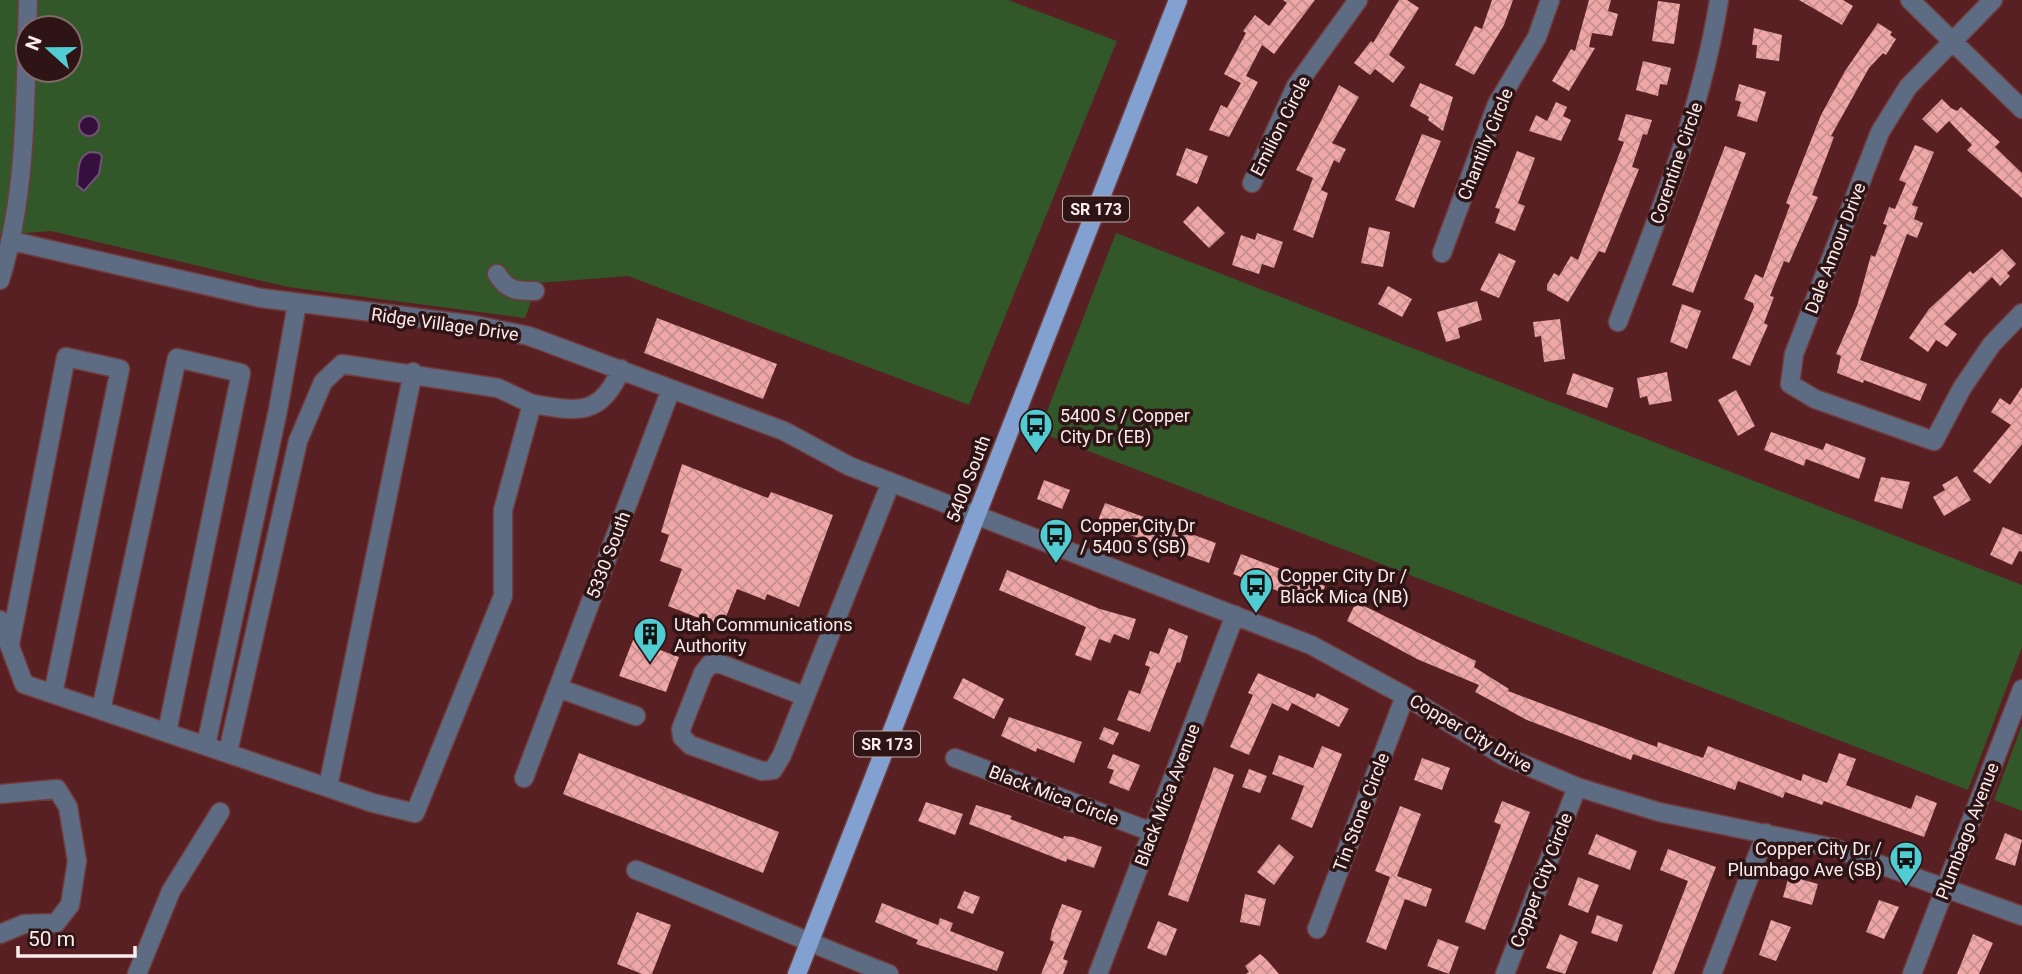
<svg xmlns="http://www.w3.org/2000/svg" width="2022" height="974" font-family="Roboto,sans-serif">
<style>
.green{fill:#325729;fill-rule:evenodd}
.water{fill:#350f3e;stroke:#705172;stroke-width:2}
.building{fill:url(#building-cross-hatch)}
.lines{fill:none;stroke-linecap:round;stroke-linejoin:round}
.minor-casing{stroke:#703d3f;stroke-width:21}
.major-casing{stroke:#703d3f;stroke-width:21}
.minor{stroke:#5d6c83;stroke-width:18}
.major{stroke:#82a0d0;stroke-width:18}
.labels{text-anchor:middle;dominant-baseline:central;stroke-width:7;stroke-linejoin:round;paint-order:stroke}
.shield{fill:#2e1415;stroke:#beabab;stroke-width:2}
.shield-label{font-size:16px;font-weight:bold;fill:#fbeceb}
.street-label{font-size:18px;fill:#fbeceb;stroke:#2e1415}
.poi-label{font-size:18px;fill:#fbeceb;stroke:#2e1415;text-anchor:start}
</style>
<defs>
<pattern id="building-cross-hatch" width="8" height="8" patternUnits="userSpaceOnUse" patternTransform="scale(1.75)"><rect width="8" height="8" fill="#eea7a6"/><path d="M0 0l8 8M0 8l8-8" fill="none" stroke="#c58f8e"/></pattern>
</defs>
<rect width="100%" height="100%" fill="#592023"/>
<path class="green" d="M0,0h1008l109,41 -148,364 -341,-129 -90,7 -13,35 -237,-31 -237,-56 -51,4zM28,28h42v42h-42z
M1116,233l906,352v62l-54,143 -929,-358z
M2022,725v86l-28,-11z"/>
<path class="water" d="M79 126a10 10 0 1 1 20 0a10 10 0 1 1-20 0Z
M90,152l9,1 3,3 -3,18 -15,17 -7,-6c2,-13 -1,-28 13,-33z"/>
<path class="building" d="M1283,0h32l-41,54 -12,-9 -16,31 12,6 -29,55 -20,-7 12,-25 6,3 14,-25 -17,-9 22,-41 -3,-2 12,-16 14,11 18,-23z
M1399,0h8l12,8 -30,47 16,12 -12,16 -18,-14 -5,6 -16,-12 17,-22 2,2z
M1492,0h21l-9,25 -30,50 -19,-10 20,-39 7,3z
M1589,0h22l-3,11 10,3 -6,22 -20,-3 -3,14 6,1 -26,43 -17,-10 19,-32 4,2z
M1799,0h44l10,6 -11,19z
M1658,1l22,3 -6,40 -22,-3z
M1878,23l14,9 -2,3 6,4 -10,16 -3,-2 -14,15 -38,68 3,1 -22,58 6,2 -29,66 -5,-2 -14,35 4,1 -10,26 4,2 -18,41 -18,-8 22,-51 -1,-4 -9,-4 11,-25 8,4 27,-73 -4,-2 35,-88 24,-44z
M1754,28l28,7 -3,26 -23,-3 1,-13h-5z
M1643,61l28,7 -4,17 -7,-1 -2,12 -22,-6z
M1420,83l33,14 -10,34 -15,-11 1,-3 -19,-11z
M1739,84l27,8 -9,30 -20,-6 4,-14 -6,-2z
M1339,85l20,12 -27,46 14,6 -7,14 -5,-3 -13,30 7,3 -15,45 -20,-8 20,-52 -17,-8z
M1942,99l9,9 6,3 4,-4 39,35 -5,5 27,26v25l-55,-48 5,-5 -23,-24 -12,12 -15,-14z
M1556,102l11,5 -4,9 8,4 -10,21 -32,-10 7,-16 11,6z
M1626,114l26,6 -5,15 -4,-1 -11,33 7,2 -34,84 -6,-2 -31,51 -21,-12v-5l7,-12 5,3 12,-20 7,4 46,-118 -6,-2z
M1422,134l19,7 -27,67 -19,-8z
M1915,145l19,7 -22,53 6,2 -4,12 9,4 -6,15 -10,-4 -47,126 67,24 -7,17 -56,-21 -1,3 -26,-10 4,-17 -5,-2 21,-48 14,-51 4,2 12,-32 -4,-1 6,-17 6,2 11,-26 -7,-3z
M1725,146l21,7 -53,140 -21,-8z
M1186,148l22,8 -11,28 -21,-9z
M1517,151l18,7 -17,45 7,3 -10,25 -20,-8 5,-14 -5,-1z
M1198,206l27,27 -16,15 -26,-26z
M1369,227l21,5 -7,35 -22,-4z
M1257,233l26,9 -9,26 -12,-4 -3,10 -27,-9 9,-30 14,5z
M2002,249l14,15 -9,9 3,3 -10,10 -8,-9 -48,47 13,10 -10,13 -11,-7 -8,12 -19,-14 20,-29 41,-38 3,3z
M1499,253l17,8 -17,37 -19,-8z
M1388,286l24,13 -10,18 -24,-13z
M1477,301l5,19 -24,8 2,10 -14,4 -9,-30z
M1682,304l19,7 -14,38 -17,-7z
M657,318l120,46 -14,35 -119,-46z
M1560,319l5,40 -21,3 -3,-26 -6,1 -2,-15z
M1667,372l5,29 -23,4 -2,-9 -7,2 -3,-20z
M1573,373l41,15 -7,20 -41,-14z
M2022,387v57l-32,40 -17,-13 38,-46 -20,-13 9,-14 10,7z
M1736,390l19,36 -17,10 -20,-36z
M1771,432l52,18 3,-7 40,15 -7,21 -53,-20 -2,7 -40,-16z
M682,464l86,34 3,-6 62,23 -34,92 -32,-13 -2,6 -28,-11 -15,38 -54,-21 14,-37 -22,-8 9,-26 -8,-3z
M1957,476l14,24 -27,16 -11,-19 12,-7 -3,-5z
M1881,477l29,5 -8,27 -28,-8z
M1044,480l26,10 -8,19 -25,-10z
M1105,503l111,40 -7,20 -112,-40z
M2003,527l19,8v17l-3,-1 -7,14 -22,-10z
M1241,554l84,32 -7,20 -85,-32z
M1007,570l93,39 36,10 -7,21 -15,-6 -4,9 -11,-4 -8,22 -16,-6 11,-28 -87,-37z
M1356,602l120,59 -2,6 35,22 -1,2 149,56 1,-5 45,16 5,-12 93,35 2,-7 24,9 12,-30 17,6 -10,26 65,24 5,-14 21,8 -13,34 -100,-36 -2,4 -37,-13 -2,6 -45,-17 -3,9 -102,-36 -2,6 -104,-40 -52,-28 4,-7 -62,-26 -70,-38z
M1169,628l19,8 -8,27 -3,-1 -27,70 -33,-12 12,-30 11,4 10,-27 -5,-2 5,-14 9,3z
M633,640l46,17 -13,35 -47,-16z
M1258,673l57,25 2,-5 32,16 -10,18 -47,-24 -4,8 -16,-8 -23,52 -19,-8 23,-52 -5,-2z
M963,678l41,21 -10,20 -41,-21z
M1009,717l73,25 -8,21 -37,-15 -1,4 -35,-16z
M1104,727l15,6 -6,12 -14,-6z
M1322,746l20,8 -30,74 -21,-9 13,-33 -32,-12 7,-19 34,13z
M579,753l200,79 -16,41 -200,-79z
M1113,754l27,11 -11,26 -20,-8 5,-13 -7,-2z
M1422,758l28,10 -8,22 -28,-10z
M1214,767l20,8 -46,127 -20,-7z
M1249,769l18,7 -7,17 -18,-6z
M1502,801l28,11 -45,118 -20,-8 36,-97 -7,-3z
M926,802l37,12 -8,21 -37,-14z
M976,805l36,11 -2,3 53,20 1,-3 9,1 29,10 -8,21 -27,-9 -1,3 -97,-38z
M1400,806l21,8 -24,62 35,13 -6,18 -21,-8 -19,51 -20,-8 24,-65 -15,-6z
M2005,833l17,7 -7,26 -20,-7z
M1596,834l41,17 -7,19 -42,-16z
M1279,844l15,13 -20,28 -17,-13z
M1668,849l48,18 -42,107h-22l36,-93 -28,-11z
M1789,876l29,8 -6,21 -29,-8z
M1578,877l21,8 -11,28 -20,-8z
M964,891l16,6 -7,17 -16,-6z
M1245,894l21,5 -6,27 -20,-4z
M1879,900l20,7 -15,32 -18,-7z
M882,903l56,22 2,-7 13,5 -3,8 54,21 -7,19 -81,-27 2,-4 -43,-18z
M1062,904l20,7 -19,48 5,2 -5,13h-22l13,-32 -4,-2 2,-10z
M637,912l34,13 -19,49h-10l-25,-10z
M1597,915l26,10 -6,17 -26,-9z
M1771,920l20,7 -15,34 -17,-6z
M1158,921l19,8 -11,27 -19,-8z
M1560,934l18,8 -13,32 -19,-6z
M1973,934l20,9 -14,31h-22z
M1438,939l21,8 -10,27 -22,-8z
M1260,954l6,5 13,15h-33l3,-2 -4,-6z"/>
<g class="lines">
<defs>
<path id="minor" d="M1910,0l112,109
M1993,0l-85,87 -28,45 -86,222 -4,30 25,15 119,42 28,-53 30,-44 30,-31
M1252,183l44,-97 62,-86
M12,241l249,57 214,27 54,11 255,95 65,35 462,179 94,51 99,60 73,31 82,25 175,36 188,68
M1442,253l55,-149 40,-67 13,-37
M497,274c10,17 20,17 38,17
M0,280c28,-89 25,-187 28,-280
M1618,322c40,-106 83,-209 101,-322
M532,404c46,7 68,14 89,-35
M0,620l24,64 349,119 42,10 88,-217v-86l29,-106 -34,-16 -156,-24 -19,18 -25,59 -70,311
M10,644l56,-287 54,12 -67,325
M558,688l78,28
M804,696l-83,-32h-11l-7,9 -22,56 1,8 8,8 72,26 11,-1 9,-15 109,-273
M101,710l76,-352 64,15 -74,359
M206,745l72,-335 19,-106
M955,758l197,74
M524,778l147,-389
M328,787l85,-415
M0,794l57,-5 11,18 9,54 -7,44 -14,18 -32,1 -24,10
M636,870c85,33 167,71 253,104
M1317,929l88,-233
M137,974l34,-83 49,-79
M1098,974l137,-359
M1505,974l72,-187
M1712,974l54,-141
M1912,974l110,-285"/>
<path id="major" d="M797,974l381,-974"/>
</defs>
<use href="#minor" class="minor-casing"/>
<use href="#major" class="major-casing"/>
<use href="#minor" class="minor"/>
<use href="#major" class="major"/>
</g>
<defs>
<symbol id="bus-pin" viewBox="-11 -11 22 30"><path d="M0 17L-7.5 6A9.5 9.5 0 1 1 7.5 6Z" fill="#51ccd2" stroke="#2e1415"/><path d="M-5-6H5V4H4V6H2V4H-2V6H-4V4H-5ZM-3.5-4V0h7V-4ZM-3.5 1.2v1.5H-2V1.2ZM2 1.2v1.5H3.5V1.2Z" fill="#111"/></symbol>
<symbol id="building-pin" viewBox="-11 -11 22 30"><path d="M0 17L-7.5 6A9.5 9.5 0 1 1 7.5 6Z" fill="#51ccd2" stroke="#2e1415"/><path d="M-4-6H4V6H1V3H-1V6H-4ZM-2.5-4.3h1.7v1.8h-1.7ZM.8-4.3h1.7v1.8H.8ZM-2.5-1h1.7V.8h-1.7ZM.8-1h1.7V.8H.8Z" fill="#111"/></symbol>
</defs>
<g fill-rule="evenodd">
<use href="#bus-pin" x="1017" y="406" width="38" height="52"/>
<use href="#bus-pin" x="1037" y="516" width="38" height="52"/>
<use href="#bus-pin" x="1237" y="566" width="38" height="52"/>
<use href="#building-pin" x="631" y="615" width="38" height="52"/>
<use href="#bus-pin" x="1887" y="839" width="38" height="52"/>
</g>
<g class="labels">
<g class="shield">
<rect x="1063" y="196.5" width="66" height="25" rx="5"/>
<rect x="854" y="731.5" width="66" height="25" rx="5"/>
</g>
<g class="shield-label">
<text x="1096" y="209">SR 173</text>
<text x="887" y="744">SR 173</text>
</g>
<g class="street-label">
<text transform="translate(1280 126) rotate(-63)">Emilion Circle</text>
<text transform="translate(1485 144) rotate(-68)">Chantilly Circle</text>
<text transform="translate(1676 163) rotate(-71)">Corentine Circle</text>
<text transform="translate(1835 248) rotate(-69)">Dale Amour Drive</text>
<text transform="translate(445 324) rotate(8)">Ridge Village Drive</text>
<text transform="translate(968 479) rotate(-69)">5400 South</text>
<text transform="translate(608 555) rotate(-69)">5330 South</text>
<text transform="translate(1471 733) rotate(30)">Copper City Drive</text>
<text transform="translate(1054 795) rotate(21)">Black Mica Circle</text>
<text transform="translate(1167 795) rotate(-69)">Black Mica Avenue</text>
<text transform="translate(1361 812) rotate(-69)">Tin Stone Circle</text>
<text transform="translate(1967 831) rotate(-69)">Plumbago Avenue</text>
<text transform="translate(1541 880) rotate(-69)">Copper City Circle</text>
</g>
<g class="poi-label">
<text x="1060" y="415">5400 S / Copper<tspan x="1060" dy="21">City Dr (EB)</tspan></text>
<text x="1080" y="525">Copper City Dr<tspan x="1080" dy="21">/ 5400 S (SB)</tspan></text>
<text x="1280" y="575">Copper City Dr /<tspan x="1280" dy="21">Black Mica (NB)</tspan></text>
<text x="674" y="624">Utah Communications<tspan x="674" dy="21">Authority</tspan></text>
<text x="1882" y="848" text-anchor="end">Copper City Dr /<tspan x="1882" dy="21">Plumbago Ave (SB)</tspan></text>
</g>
</g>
<g transform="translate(49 49) rotate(291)"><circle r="33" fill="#2e1415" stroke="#806a6b" stroke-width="2"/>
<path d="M0-5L12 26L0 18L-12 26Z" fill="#51ccd2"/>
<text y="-10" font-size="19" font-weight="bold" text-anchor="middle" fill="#fbeceb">N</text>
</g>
<path d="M18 946v10h117v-10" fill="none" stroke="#fbeceb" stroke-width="3.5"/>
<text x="28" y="946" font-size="21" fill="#fbeceb" stroke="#2e1415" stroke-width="5" paint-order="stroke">50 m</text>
</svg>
